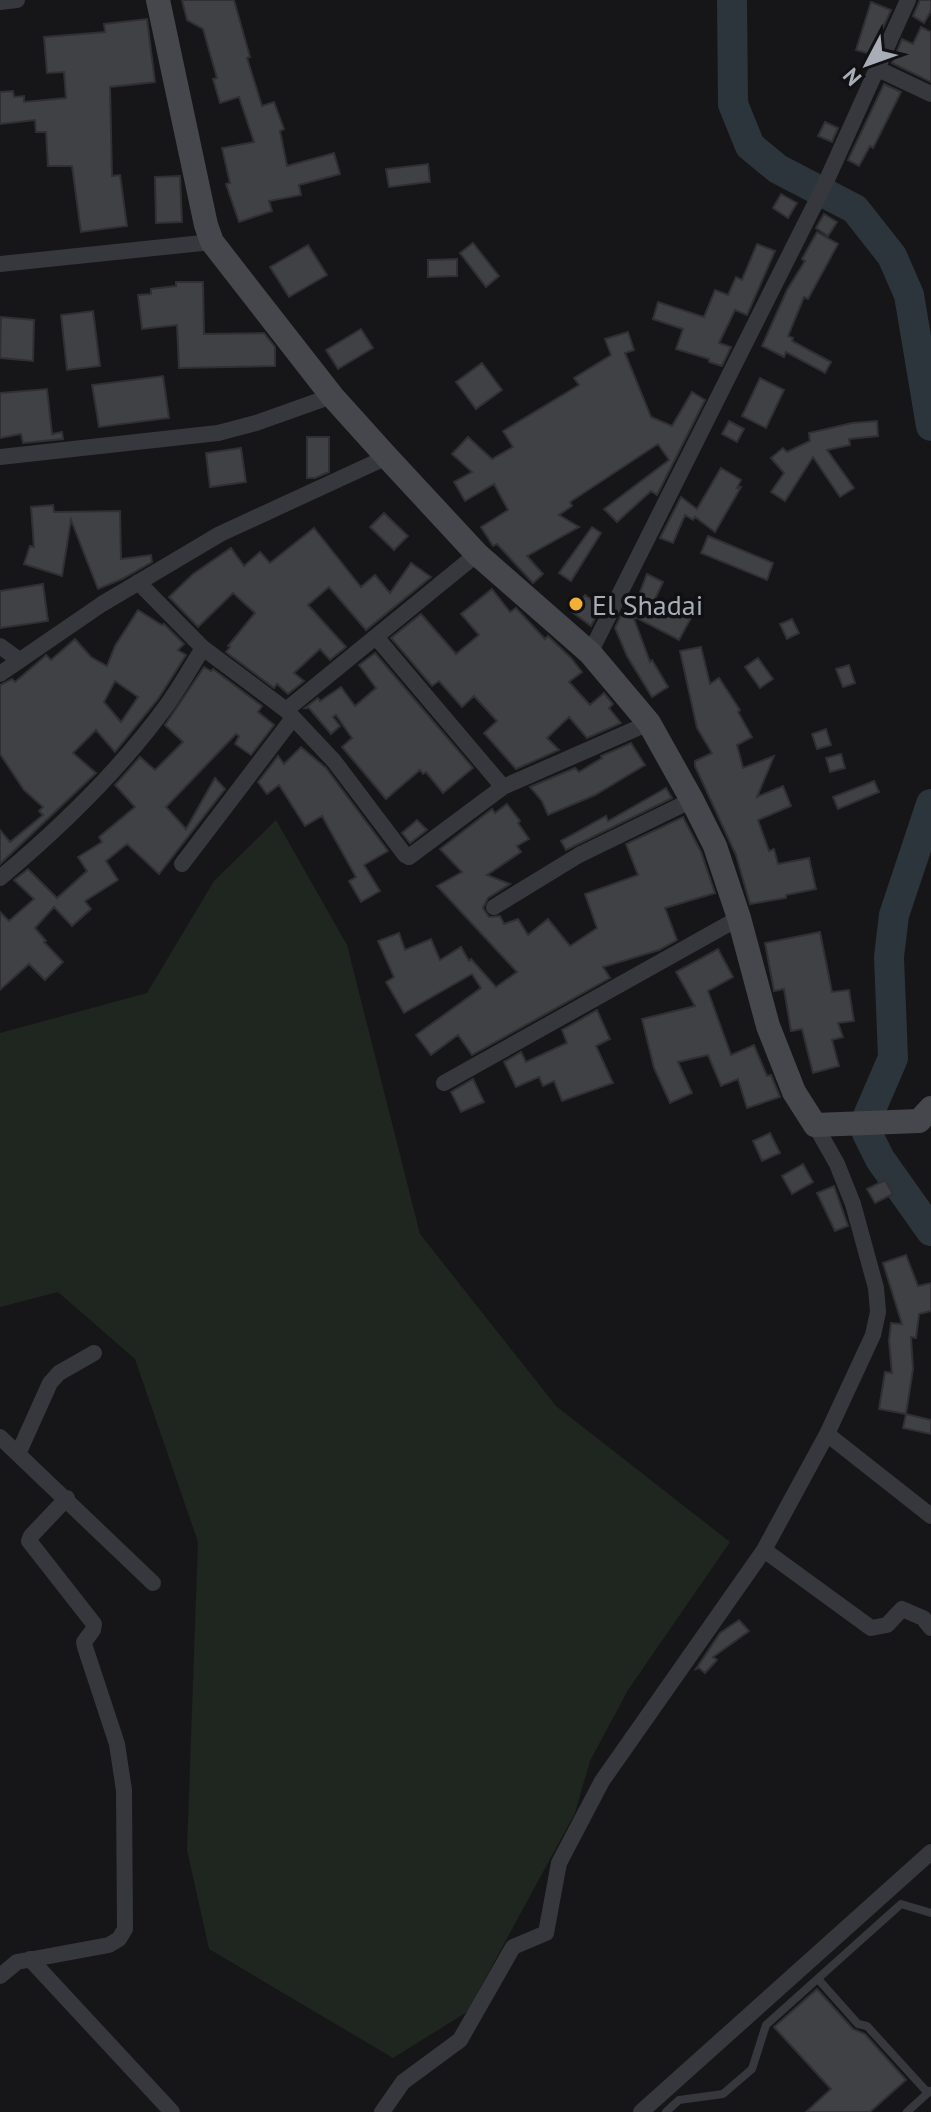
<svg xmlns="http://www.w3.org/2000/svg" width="931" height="2112" font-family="'PT Sans',sans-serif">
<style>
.green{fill:#1e261f}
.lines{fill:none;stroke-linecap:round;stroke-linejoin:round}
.river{stroke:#2c353c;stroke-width:30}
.building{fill:#404145;stroke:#303034;stroke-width:2;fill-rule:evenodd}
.lane{stroke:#37383d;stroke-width:8}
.street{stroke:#37383d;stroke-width:16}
.secondary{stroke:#45474d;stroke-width:24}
.poi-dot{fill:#f2b134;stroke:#111113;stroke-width:3}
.labels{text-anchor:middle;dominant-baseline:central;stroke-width:7;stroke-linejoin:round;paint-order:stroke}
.poi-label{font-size:28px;fill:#a8adb8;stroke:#111113;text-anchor:start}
</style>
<rect width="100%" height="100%" fill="#161618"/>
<path class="green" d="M276,820l71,125 73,289 136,172 174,136 -102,148 -38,71 -15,52 -108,199 -74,46 -184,-109 -22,-99 11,-308 -63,-183 -77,-67 -58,15v-274l147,-40 67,-112z"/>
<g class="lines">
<path class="river" d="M732,0l1,104 17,42 28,23 77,40 37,47 17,39 22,131
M931,804l-37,111 -5,42 4,101 -25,58 -1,17 13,26 51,72"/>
</g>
<path class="building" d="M182,0h52l16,57 -3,1 15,48 12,-4 10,27 -4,2 7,35 47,-13 6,21 -41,11 2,10 -32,6 3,10 -33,11 -13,-38 4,-1 -8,-35 32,-6 -15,-45 -19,6 -7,-24 4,-1 -14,-49 -16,-9z
M920,0h11v11l-7,12 -11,-7z
M871,2l20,8 -20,44 -15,-4z
M147,19l8,63 -45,5 2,89 8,-1 7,51 -46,6 -9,-66h-24l-2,-34h-10l-1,-12 -35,4v-32l13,-1 1,6 10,-1v6l42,-4 -2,-26 -17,1 -3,-36 61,-5 -1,-8z
M921,27l10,5v50l-39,-19 10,-24 11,5z
M884,84l17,8 -28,56 -3,-2 -11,20 -11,-6z
M825,122l13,6 -6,14 -14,-6z
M428,164l2,18 -41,5 -3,-18z
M180,176l2,46 -26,1 -1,-46z
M781,194l16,9 -9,15 -15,-10z
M824,214l13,8 -9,14 -12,-8z
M817,232l21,12 -30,55 -4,-2 -16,39 5,2 -1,3 39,21 -6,11 -39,-21 -2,5 -22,-11 25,-56 18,-29 -3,-2z
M473,243l26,33 -13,11 -26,-34z
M757,244l18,7 -28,64 -12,-5 -16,33 12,4 -9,19 -13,-4v-3l-33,-10 7,-20 -30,-10 5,-17 46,15 11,-27 13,5 8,-18 6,3z
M308,245l19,30 -38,22 -19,-30z
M457,259v17l-29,1v-17z
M176,282h27l1,52 60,-1 11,14v19l-96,2 -2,-43 -35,4 -4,-34 13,-1v-5l25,-3z
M93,311l7,55 -33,4 -6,-55z
M1,317l33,3 -1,41 -33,-3z
M361,329l12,19 -35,21 -12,-19z
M628,332l6,18 -9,3 26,64 21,9 20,-34 13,8 -48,95 -6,-4 -34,31 -13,-13 65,-49 -11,-16 -88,58 2,4 -13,9 20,12 -52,29 16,18 -10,9 -36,-39 -4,2 -12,-19 27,-17 -14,-26 -29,17 -11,-19 18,-10 -20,-18 16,-17 24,22 21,-12 -10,-16 76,-46 -5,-7 37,-23 -6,-16z
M482,363l20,27 -26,19 -20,-27z
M163,376l6,42 -70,9 -7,-42z
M760,378l24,12 -18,38 -24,-12z
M47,389l5,45 10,-2 1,7 -40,4 -2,-9 -21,4v-45z
M729,421l15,8 -7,13 -15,-8z
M877,421l1,15 -29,3 1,6 -23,5 27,38 -14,9 -27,-40 -28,44 -14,-9 13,-19 -13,-15 12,-10 4,4 23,-11 -1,-8 43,-10z
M307,437h22v35l-14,6h-8z
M241,448l5,34 -36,5 -4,-34z
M721,468l20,12 -4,8 4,-1 -26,45 -20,-15 -2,3 -8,-5 -12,28 -13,-5 21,-41 16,12z
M53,505l1,7 66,-1 1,48 30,-4 1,7 -30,17 -24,10 -27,-69 -9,56 -38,-12 6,-18 4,1 -3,-40z
M384,513l24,23 -14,14 -24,-23z
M592,527l9,6 -30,48 -12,-8z
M314,528l47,59 14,-12 15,18 21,-30 20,14 -65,53 -37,-43 -21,18 38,42 -16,13 -10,-11 -26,24 10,8 -16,13 -11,-10 -3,4 -48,-36 4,-5 -2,-1 27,-33 -22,-20 -35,34 -29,-30 24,-23 38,-26 13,18 16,-14 10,11z
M708,536l65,27 -6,17 -66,-27z
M647,574l16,8 -8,17 36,19 -12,22 -46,-24 17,46 2,-2 16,27 -16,10 -25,-41 -12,-28 9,-19 8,4z
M43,584l5,37 -48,7v-37z
M492,589l18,23 6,-4 29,31 3,-3 23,22 11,14 -13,10 21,23 14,-12 9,11 -4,4 12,15 -34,15 -18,-21 -22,21 12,12 -43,19 -32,-36 13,-12 -23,-25 -12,11 -23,-26 -7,5 -41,-48 30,-24 35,40 23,-19 -18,-21z
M585,595l16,12 -10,19 -19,-14z
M138,610l24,15 2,-1 20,20 -6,6 8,5 -28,44 -43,53 -19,-22 -23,23 23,20 -96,91v-34l10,12 33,-27 -4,-4 4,-4 -19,-17 -24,-36v-69l12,-6 3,3 29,-25 2,-2 5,5 24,-21 16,18 16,9 8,-20zM115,681l23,16 -17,25 -17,-20z
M792,619l7,14 -12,6 -7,-15z
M701,647l9,37 9,-6 21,32 -2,2 14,25 -15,8 6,23 31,-12 -17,41 26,-11 8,20 -33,14 11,31 5,-2 4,15 31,-6 7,31 -30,6v3l-36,6 -14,-49 -41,-89v-5l17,-8 -15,-25 -17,-77z
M375,653l98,115 -30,25 -17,-21 -3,2 -3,-4 -34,29 -44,-52 10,-9 -16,-23 -3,2 7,9 -9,8 -22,-26h-4l13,-10 2,3 21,-14 14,19 21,-18 -17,-23z
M758,658l15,21 -13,9 -15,-21z
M849,665l6,18 -12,4 -7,-18z
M204,667l7,4 2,-2 49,37 -4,6 16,13 -23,30 -16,-11 4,-8 -3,-2 -70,73 20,22 29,-51 10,11 -66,85 -32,-30 -21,17 12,19 -33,21 6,8 -19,17 -18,-19 -19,21 11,13 -2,1 19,20 -18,18 -16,-16 -29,26v-78l9,9 25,-22 -20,-19 14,-11 29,29 30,-27 -9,-14 24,-15 -3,-5 36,-30 -20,-22 25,-28 15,13 28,-28 -18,-17z
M826,729l5,16 -14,4 -5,-15z
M631,743l14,22 -50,30 -47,20 -6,-14 -12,-14 45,-19 4,4 23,-14 -1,-2z
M301,747l25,21 62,83 -24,14 16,26 -19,11 -12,-21 7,-4 -34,-61 -17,10 -26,-41 -12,9 -9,-12 20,-26 6,8z
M841,754l4,14 -15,4 -4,-14z
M874,781l5,11 -41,17 -5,-12z
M666,788l6,10 -106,52 -5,-9 45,-25 2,5z
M507,804l13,17 -2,2 11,16 -12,7 4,6 -34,23 23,9 -22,14 -5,10 6,9 11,-1 4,8 14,-5 10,16 20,-16 22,27 27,-18 -12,-34 53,-19 -12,-31 57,-27 18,35 14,41 -50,15 12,32 -18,10 -56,17 7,11 -138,77 -14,-20 -27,20 -15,-20 65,-47 -9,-14 -68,39 -18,-31 8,-5 -16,-36 21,-8 6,17 26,-11 9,21 21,-13 8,14 2,-2 25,28 21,-15 -80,-86 25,-14 -22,-23 52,-40 3,4z
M417,820l10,10 -17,13 -8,-10z
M820,932l12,60 17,-2 5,31 -16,2 5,14 -11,3 7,26 -26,7 -11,-44 -11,2 -7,-42 -10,2 -9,-48z
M718,949l15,28 -25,14 23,64 23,-10 13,31 4,-1 9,22 -33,11 -9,-29 -17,7 -13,-31 -30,7 14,31 -22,10 -16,-35 -12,-49 53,-13 -19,-34z
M597,1010l13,29 -14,7 17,37 -51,18 -8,-20 -11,5 -4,-9 -23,10 -12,-25 17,-10 5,10 41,-19 -5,-13z
M473,1079l11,23 -23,10 -10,-20z
M770,1133l10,20 -18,8 -9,-20z
M803,1164l10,18 -21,12 -10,-18z
M885,1180l8,14 -18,9 -8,-14z
M834,1186l14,40 -13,5 -18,-38z
M906,1255l12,31 13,-3v28l-12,3 -3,24 -5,-1 2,32 -7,45 -27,-5 6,-37 7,1 -3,-32 2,-18 11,1 -19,-61z
M906,1414l25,6v14l-28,-6z
M739,1620l10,11 -36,26 4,3 -12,13 -6,-5 -3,1 24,-36z
M817,1989l36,40 12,5 41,46 -36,32h-64l25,-23 -57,-62z"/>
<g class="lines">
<path class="lane" d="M818,1979l40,45 9,2 61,67
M666,2112l13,-12 44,-6 29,-25 14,-44 135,-121 30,9
M907,2112l23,-21"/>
<path class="street" d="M0,2l17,-2
M878,69l53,25
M0,264l212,-22
M0,457l218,-24 38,-10 76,-27
M138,582l65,66 83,62 48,51 71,94 4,2 94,-70 146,-64
M376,637l127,150
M0,646l19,14
M590,653l235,-469 83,-184
M0,674l102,-70 118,-70 167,-77
M286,710l191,-156
M182,864l111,-146
M0,878c61,-51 120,-108 167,-173 13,-18 24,-38 36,-57
M494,907l85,-52 113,-55
M444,1083l295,-165
M827,1434l104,82
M0,1437l153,146
M18,1454l32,-71 9,-10 35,-20
M764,1550l107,78 16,-3 15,-16 21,9 8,10
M30,1959l142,153
M0,1976l17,-14 92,-17 10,-6 6,-10 -1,-139 -7,-46 -32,-97 -1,-5 9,-12 1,-6 -65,-83 2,-5 36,-38
M382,2112l21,-30 57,-42 53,-93 33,-14 13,-70 43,-82 162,-231 63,-116 46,-99 5,-23 -2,-24 -23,-84 -16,-40 -22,-39
M641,2112l290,-260"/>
<path class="secondary" d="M158,0l48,225 6,17 120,154 55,61 90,97 113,99 59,70 43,77 23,46 24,72 29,108 26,66 21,33 104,-4 12,-13"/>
</g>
<circle class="poi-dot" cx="576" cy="604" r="8"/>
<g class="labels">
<g class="poi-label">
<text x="592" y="604">El Shadai</text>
</g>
</g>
<g transform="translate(867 64) rotate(229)" stroke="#111113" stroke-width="6" paint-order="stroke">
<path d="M0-6L14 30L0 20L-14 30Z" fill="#a8adb8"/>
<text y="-12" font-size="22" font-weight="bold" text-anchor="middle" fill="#a8adb8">N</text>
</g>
</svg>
